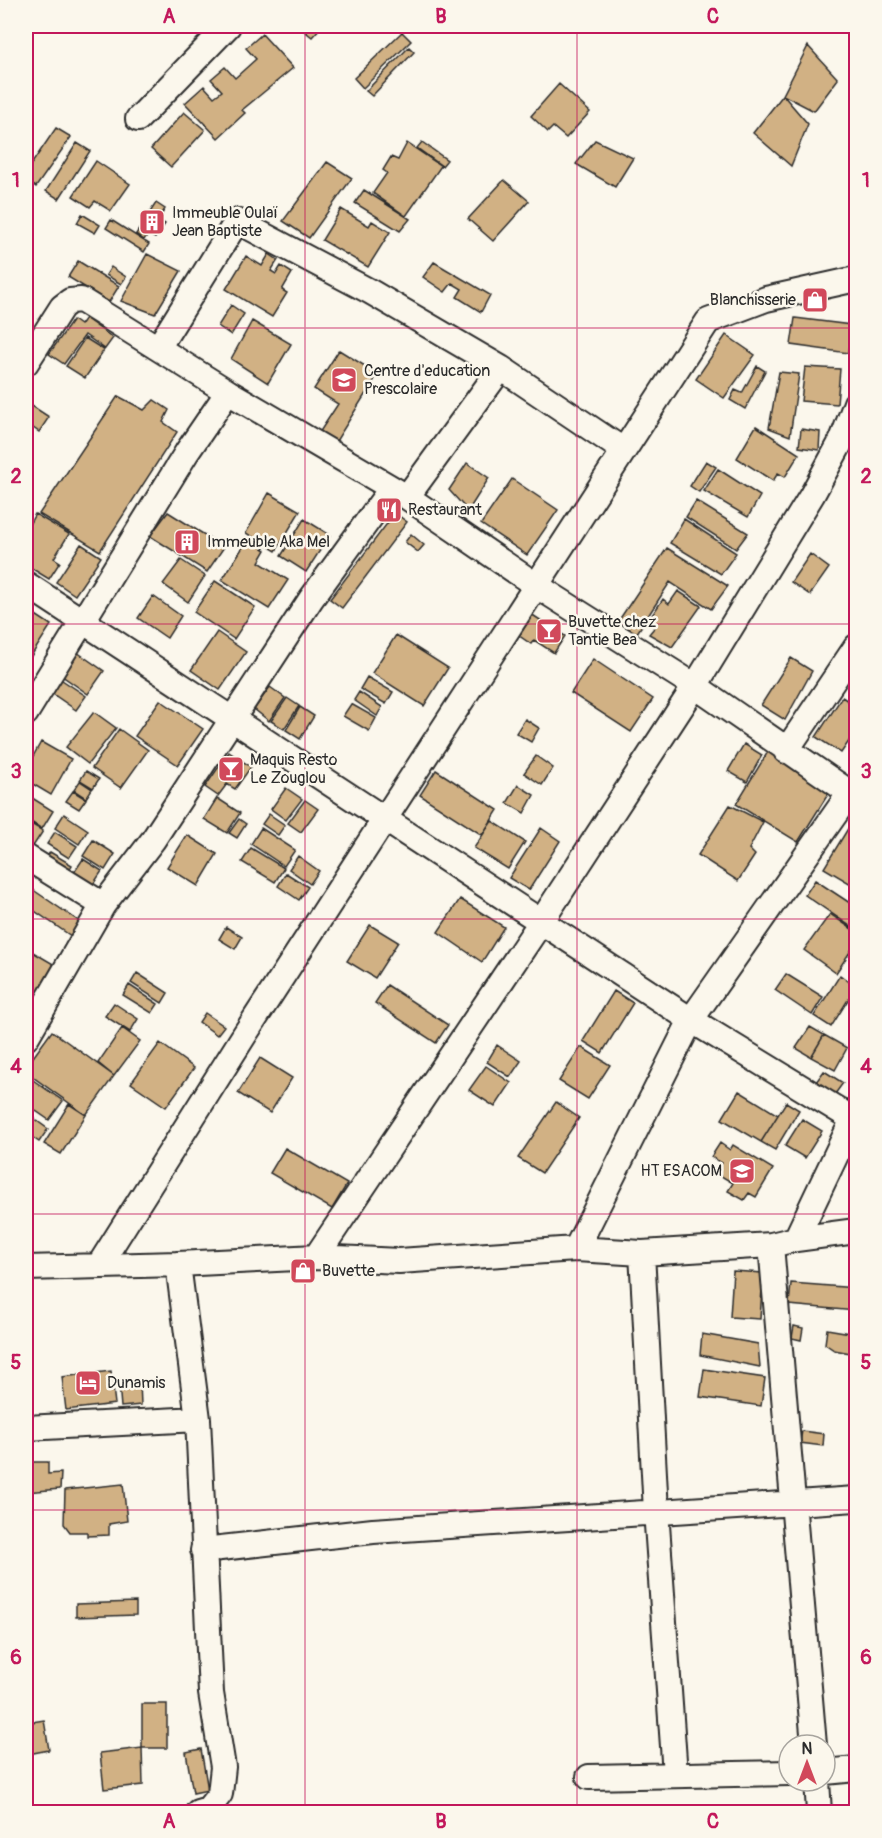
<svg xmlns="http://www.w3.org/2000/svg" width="882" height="1838" font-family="Pangolin,sans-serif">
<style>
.building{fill:#d1b184;stroke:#2b2b2b;stroke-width:1.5}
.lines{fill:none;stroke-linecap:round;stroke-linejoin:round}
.minor-casing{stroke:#2b2b2b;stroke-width:28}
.minor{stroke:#fbf7ec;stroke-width:24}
.grid{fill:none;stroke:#c2185b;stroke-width:1.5;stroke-opacity:0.55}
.labels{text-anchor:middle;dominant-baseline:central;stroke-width:5;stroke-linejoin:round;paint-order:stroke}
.poi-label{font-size:16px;fill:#2b2b2b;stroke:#fbf7ec;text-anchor:start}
.neatline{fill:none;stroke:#c2185b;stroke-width:2}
.grid-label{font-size:20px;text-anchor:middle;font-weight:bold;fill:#c2185b}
</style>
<rect width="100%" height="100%" fill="#fbf7ec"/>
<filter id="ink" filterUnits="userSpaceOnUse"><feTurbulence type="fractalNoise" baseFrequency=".0167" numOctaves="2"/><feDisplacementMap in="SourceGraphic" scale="12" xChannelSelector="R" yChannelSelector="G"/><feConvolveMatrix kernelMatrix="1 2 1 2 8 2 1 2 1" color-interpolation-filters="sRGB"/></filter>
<g filter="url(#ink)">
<path class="building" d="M298,26h24l-10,11z
M402,32l9,9 -48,47 -9,-10z
M262,34l31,34 -51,42 3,3 -27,25 -33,-35 19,-17 10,11 8,-6 -11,-12 14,-12 10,11 21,-19 -10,-11z
M808,46l30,33 -24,32 -31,-16z
M409,47l5,5 -42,44 -6,-5z
M559,84l31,28 -24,26 -13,-11 -5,5 -17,-16z
M783,95l25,29 -17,42 -38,-33z
M184,112l21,18 -34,37 -20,-18z
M56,128l15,9 -35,50 -10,-7v-8z
M595,140l38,18 -18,29 -39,-23z
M422,142l25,18 -5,6 -25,-18z
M77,143l13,8 -31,48 -13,-8z
M407,143l34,23 -35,50 -33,-23 14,-20 -4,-3 8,-13 7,3z
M96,161l34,23 -19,27 -16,-10 -5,6 -17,-11z
M327,162l25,16 -43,60 -26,-17z
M504,180l25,21 -36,40 -25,-22z
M364,190l46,29 -10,12 -45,-28z
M156,203l9,6 -7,11 7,4 -10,14 -7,-4 -4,6 -8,-6z
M341,209l28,17 3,-5 18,11 -22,35 -46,-27z
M82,214l18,11 -5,8 -18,-10z
M111,220l38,24 -5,8 -38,-24z
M147,254l34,17 -26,43 -34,-13z
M269,254l9,6 -7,11 5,3 5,-8 11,7 -10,17 5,3 -15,24 -46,-28 20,-33 16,10z
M78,261l41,25 -10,16 -41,-25z
M434,262l56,33 -9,17 -24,-15 5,-8 -10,-6 -7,9 -22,-15z
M111,267l15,10 -5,7 -15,-9z
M231,305l13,9 -13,21 -13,-9z
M85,318l28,20 -8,11 -20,-14 -21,29 -15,-10 24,-34 7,5z
M795,318l56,7 -3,28 -57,-8z
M252,321l39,23 -23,39 -37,-24z
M726,335l29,20 -31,43 -28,-19z
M85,338l19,12 -19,28 -19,-12z
M339,350l39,24 -45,72 -16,-10 21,-32 -24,-15z
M757,366l8,5 -20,38 -15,-9 5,-10 7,3z
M805,367l35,2 -3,35 -36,-3z
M779,372l20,2 -9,62 -21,-8z
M118,396l26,14 10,-10 15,10 -6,12 14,10 -77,119 -61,-37z
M29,404l20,13 -10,15 -13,-9v-14z
M756,426l43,28 -14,23 -7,-4 -5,8 -36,-23z
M801,429l19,3 -1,18 -20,-3z
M706,461l10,6 -17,25 -9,-6z
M467,463l22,15 -21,33 -19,-21z
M718,469l42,27 -12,21 -44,-26z
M512,479l46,31 -31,45 -46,-31z
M269,493l31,18 -24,40 -30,-18z
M696,501l52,32 -12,16 -50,-32z
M168,512l56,35 -17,25 -57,-36z
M395,513l12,9 -65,86 -12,-9z
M35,514l34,20 -15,24 6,4 -11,17 -23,-14v-35z
M304,519l26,16 -24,37 -25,-16z
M684,519l52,34 -15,21 -51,-31z
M411,534l13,11 -6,7 -13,-10z
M248,539l18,11 -7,12 29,18 -19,29 -47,-29z
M81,544l20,13 -26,38 -19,-13z
M667,548l61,38 -17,23 -41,-27 -33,51 -20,-10z
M810,554l19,14 -19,27 -19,-13z
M181,560l24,16 -17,26 -25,-18z
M215,581l40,26 -21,32 -40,-27z
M678,591l23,15 -29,41 -23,-13 5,-6 -6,-7 15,-22 6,5z
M153,596l28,20 -14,22 -29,-20z
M31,612l20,13 -25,39v-43z
M531,614l34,22 -11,17 -20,-13 -3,4 -13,-9z
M217,632l29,20 -26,38 -29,-20z
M396,635l52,33 -24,38 -52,-33z
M74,650l30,21 -16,23 -30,-21z
M791,658l21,13 -27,49 -24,-15z
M593,659l60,40 -22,33 -60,-39z
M367,677l26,15 -7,12 -26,-15z
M59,678l27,18 -10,14 -26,-18z
M270,687l15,11 -16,23 -15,-12z
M359,692l23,15 -5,9 -23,-16z
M842,697l14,9v25l-15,22 -25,-16z
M287,698l12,8 -15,23 -13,-8z
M160,700l43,29 -25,36 -43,-29z
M351,704l25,14 -7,13 -26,-15z
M300,707l14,9 -14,23 -14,-9z
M94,712l22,16 -28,36 -22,-17z
M525,719l14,9 -8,14 -15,-9z
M119,729l29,21 -27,38 -29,-20z
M41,742l30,17 -20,36 -25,-15v-11z
M744,744l18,11 -15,27 -19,-11z
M769,750l63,38 -34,54 -62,-38z
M229,752l22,15 -16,22 -8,-5 -9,12 -13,-9z
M536,756l17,12 -11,17 -18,-12z
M436,770l62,40 -16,25 -62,-40z
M86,771l13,8 -6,9 -13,-8z
M80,781l12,8 -6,9 -12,-8z
M518,785l16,10 -10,18 -17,-10z
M286,788l16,11 -16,21 -15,-11z
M73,791l13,8 -7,10 -13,-8z
M29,796l24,15 -11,18 -16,-10v-16z
M217,798l23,15 -13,20 -23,-14z
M305,800l13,9 -17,23 -13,-9z
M730,805l33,17 -14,27 6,6 -17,26 -40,-26z
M64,814l24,16 -9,14 -24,-16z
M269,814l16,11 -7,10 -16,-11z
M855,817h1v70l-32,-19z
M239,819l7,5 -9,14 -8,-5z
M26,821l17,10 -13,20 -4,-3z
M492,821l33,21 -17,27 -34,-21z
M261,828l34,22 -11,16 -33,-22z
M541,828l19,13 -31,49 -20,-12z
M55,832l22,14 -8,12 -22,-14z
M187,835l30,19 -19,32 -31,-19z
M93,840l22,14 -10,16 -22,-14z
M251,848l33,20 -9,14 -33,-20z
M50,852l22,13 -6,11 -23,-13z
M298,856l21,15 -9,13 -21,-15z
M83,859l19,12 -10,15 -19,-12z
M286,873l22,14 -9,13 -21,-14z
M815,880l41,27v23l-51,-35z
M26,885l54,37 -9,14 -45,-31z
M460,899l44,28 -22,35 -44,-30z
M830,914l26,18v11l-20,30 -32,-23z
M370,925l28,17 -23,36 -28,-17z
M226,927l16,10 -7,12 -16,-10z
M26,948l29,17 -21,35 -8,-5z
M137,973l31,20 -6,10 -31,-20z
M786,974l37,23 -11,18 -37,-25z
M840,975l16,12 -25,40 -17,-11z
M129,985l29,19 -6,9 -29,-18z
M387,985l61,40 -12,18 -61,-40z
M614,991l19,12 -31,50 -19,-12z
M114,1003l24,16 -8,13 -25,-16z
M205,1013l19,13 -7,9 -18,-13z
M810,1027l14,8 -13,22 -15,-9z
M122,1028l18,13 -26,35 -16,-13z
M52,1031l62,45 -28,39 -60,-43v-5z
M824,1035l23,13 -12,22 -24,-13z
M160,1043l34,25 -28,39 -35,-24z
M497,1045l24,16 -11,16 -23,-15z
M581,1047l29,18 -22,34 -29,-18z
M260,1058l32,20 -22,35 -32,-20z
M486,1066l25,17 -16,24 -26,-17z
M824,1071l19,12 -8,11 -19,-12z
M30,1078l33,23 -14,19 -23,-16v-20z
M739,1091l39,24 -17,27 -39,-23z
M556,1102l23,16 -37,55 -24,-15z
M786,1102l13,8 -24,40 -14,-8z
M69,1104l17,11 -25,39 -17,-10z
M26,1113l22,16 -9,13 -13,-9z
M802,1119l20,12 -17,27 -20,-12z
M720,1143l10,7 3,-5 40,24 -17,28 -7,-4 -5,7 -16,-9 5,-8 -17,-10 6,-10 -11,-6z
M285,1148l62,36 -15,25 -62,-36z
M733,1271l30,2 -3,46 -30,-2z
M791,1283l65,5v23l-67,-6z
M794,1326l9,2 -2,12 -9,-2z
M827,1329l29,5v20l-22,-4 -9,-6z
M702,1334l56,10 2,23 -60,-12z
M704,1369l61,9 -4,28 -61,-9z
M111,1371l4,33 -49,6 -4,-33z
M140,1382l1,23 -20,2 -2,-24z
M802,1431l22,3 -1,12 -23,-3z
M26,1443h3l2,19h17v12l13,-1 -1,16 -34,3z
M123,1484l4,37 -18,3v11l-22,1v-4h-17l-6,-8 1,-34z
M136,1602v13l-60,2v-13z
M142,1704h25v44h-25z
M44,1720l5,30 -21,4 -2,-31z
M142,1748l1,37 -39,4 -4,-36z
M201,1749l7,41 -15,3 -7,-41z"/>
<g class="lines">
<defs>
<path id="minor" d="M138,119l90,-93
M158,348l79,-127 134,71 130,76 122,82
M26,363l36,-56 8,-6 11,-1 147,92 179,105 130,89 158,100 161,111
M407,497l94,-129
M26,584l665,436 162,99
M26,713l161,-261 41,-60
M786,751l70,-104
M26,857l77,48
M26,1038l77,-133 50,-65 158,-241 80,-110
M796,1239l60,-126
M771,1245l43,500
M576,1249l115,-229 159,-227
M642,1253l14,258 19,263
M316,1257l225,-335 154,-236 117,-191 30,-55 14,-37
M100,1264l145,-230 463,-713 58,-22 90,-20
M178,1264l20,155 13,274 12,74 -3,27 -12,15 -10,3
M26,1268l152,-4 138,-7 83,4 177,-12 66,4 129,-8 25,-6 60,-8
M26,1428l172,-9
M203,1550l170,-19 483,-32
M825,1772l31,-3
M589,1777l200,-4
M817,1781l2,31"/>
</defs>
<use href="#minor" class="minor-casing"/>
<use href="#minor" class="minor"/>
</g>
</g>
<path class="grid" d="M305,26v1786M577,26v1786M26,328h830M26,624h830M26,919h830M26,1214h830M26,1510h830"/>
<defs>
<symbol id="building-square" viewBox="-11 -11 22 22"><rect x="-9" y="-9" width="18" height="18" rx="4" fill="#d1495b" stroke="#fbf7ec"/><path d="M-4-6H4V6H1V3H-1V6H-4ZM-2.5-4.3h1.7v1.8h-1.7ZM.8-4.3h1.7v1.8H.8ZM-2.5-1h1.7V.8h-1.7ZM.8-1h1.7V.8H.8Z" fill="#fff"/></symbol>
<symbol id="shop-square" viewBox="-11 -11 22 22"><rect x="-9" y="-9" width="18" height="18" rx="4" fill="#d1495b" stroke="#fbf7ec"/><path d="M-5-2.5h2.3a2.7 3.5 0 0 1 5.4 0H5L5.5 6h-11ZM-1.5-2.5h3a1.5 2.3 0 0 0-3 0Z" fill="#fff"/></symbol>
<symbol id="school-square" viewBox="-11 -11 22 22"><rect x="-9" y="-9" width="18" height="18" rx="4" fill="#d1495b" stroke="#fbf7ec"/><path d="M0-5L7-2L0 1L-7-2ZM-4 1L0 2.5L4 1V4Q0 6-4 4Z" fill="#fff"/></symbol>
<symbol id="restaurant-square" viewBox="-11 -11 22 22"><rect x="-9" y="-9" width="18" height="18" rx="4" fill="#d1495b" stroke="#fbf7ec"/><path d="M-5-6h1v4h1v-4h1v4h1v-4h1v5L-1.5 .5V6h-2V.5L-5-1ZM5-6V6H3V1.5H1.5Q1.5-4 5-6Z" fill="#fff"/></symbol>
<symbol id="bar-square" viewBox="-11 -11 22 22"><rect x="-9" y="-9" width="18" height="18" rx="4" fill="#d1495b" stroke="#fbf7ec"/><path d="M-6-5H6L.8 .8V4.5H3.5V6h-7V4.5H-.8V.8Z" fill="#fff"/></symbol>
<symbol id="university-square" viewBox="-11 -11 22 22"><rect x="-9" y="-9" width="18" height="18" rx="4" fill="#d1495b" stroke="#fbf7ec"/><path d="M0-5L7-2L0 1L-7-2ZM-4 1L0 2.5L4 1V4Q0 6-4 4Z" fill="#fff"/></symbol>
<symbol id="hotel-square" viewBox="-11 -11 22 22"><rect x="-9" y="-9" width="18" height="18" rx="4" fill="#d1495b" stroke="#fbf7ec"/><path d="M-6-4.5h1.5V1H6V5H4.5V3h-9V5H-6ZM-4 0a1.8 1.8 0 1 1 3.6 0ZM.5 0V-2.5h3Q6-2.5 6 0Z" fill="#fff"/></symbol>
</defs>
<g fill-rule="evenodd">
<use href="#building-square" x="137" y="207" width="30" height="30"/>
<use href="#shop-square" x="800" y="285" width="30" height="30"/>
<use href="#school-square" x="329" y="365" width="30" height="30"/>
<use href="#restaurant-square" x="374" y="495" width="30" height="30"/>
<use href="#building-square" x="172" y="527" width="30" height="30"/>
<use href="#bar-square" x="534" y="616" width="30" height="30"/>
<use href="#bar-square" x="216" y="754" width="30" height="30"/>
<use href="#university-square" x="727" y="1156" width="30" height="30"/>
<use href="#shop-square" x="288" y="1256" width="30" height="30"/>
<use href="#hotel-square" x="73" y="1368" width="30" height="30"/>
</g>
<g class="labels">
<g class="poi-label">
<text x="172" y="213">Immeuble Oulaï<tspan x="172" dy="18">Jean Baptiste</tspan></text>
<text x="796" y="300" text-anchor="end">Blanchisserie</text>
<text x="364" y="371">Centre d'education<tspan x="364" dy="18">Prescolaire</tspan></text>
<text x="408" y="510">Restaurant</text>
<text x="207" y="542">Immeuble Aka Mel</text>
<text x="568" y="622">Buvette chez<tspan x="568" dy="18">Tantie Bea</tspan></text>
<text x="250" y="760">Maquis Resto<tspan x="250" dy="18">Le Zouglou</tspan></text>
<text x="722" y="1171" text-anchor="end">HT ESACOM</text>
<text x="322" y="1271">Buvette</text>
<text x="107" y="1383">Dunamis</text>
</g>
</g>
<rect width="882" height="1838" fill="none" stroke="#fbf7ec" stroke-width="66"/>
<g transform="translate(807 1763)"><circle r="28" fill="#fbf7ec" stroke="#a8a59f" stroke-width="1.5"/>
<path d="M0-4.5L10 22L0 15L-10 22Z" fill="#d1495b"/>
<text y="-9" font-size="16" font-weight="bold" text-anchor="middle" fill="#2b2b2b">N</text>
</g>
<rect x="33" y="33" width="816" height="1772" class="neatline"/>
<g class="grid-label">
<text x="169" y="23">A</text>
<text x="441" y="23">B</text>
<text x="713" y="23">C</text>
<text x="16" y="187">1</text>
<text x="866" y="187">1</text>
<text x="16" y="483">2</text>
<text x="866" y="483">2</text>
<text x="16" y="778">3</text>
<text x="866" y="778">3</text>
<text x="16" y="1073">4</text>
<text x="866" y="1073">4</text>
<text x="16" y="1369">5</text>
<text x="866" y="1369">5</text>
<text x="16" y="1664">6</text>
<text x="866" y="1664">6</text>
<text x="169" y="1828">A</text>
<text x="441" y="1828">B</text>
<text x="713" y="1828">C</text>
</g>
</svg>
